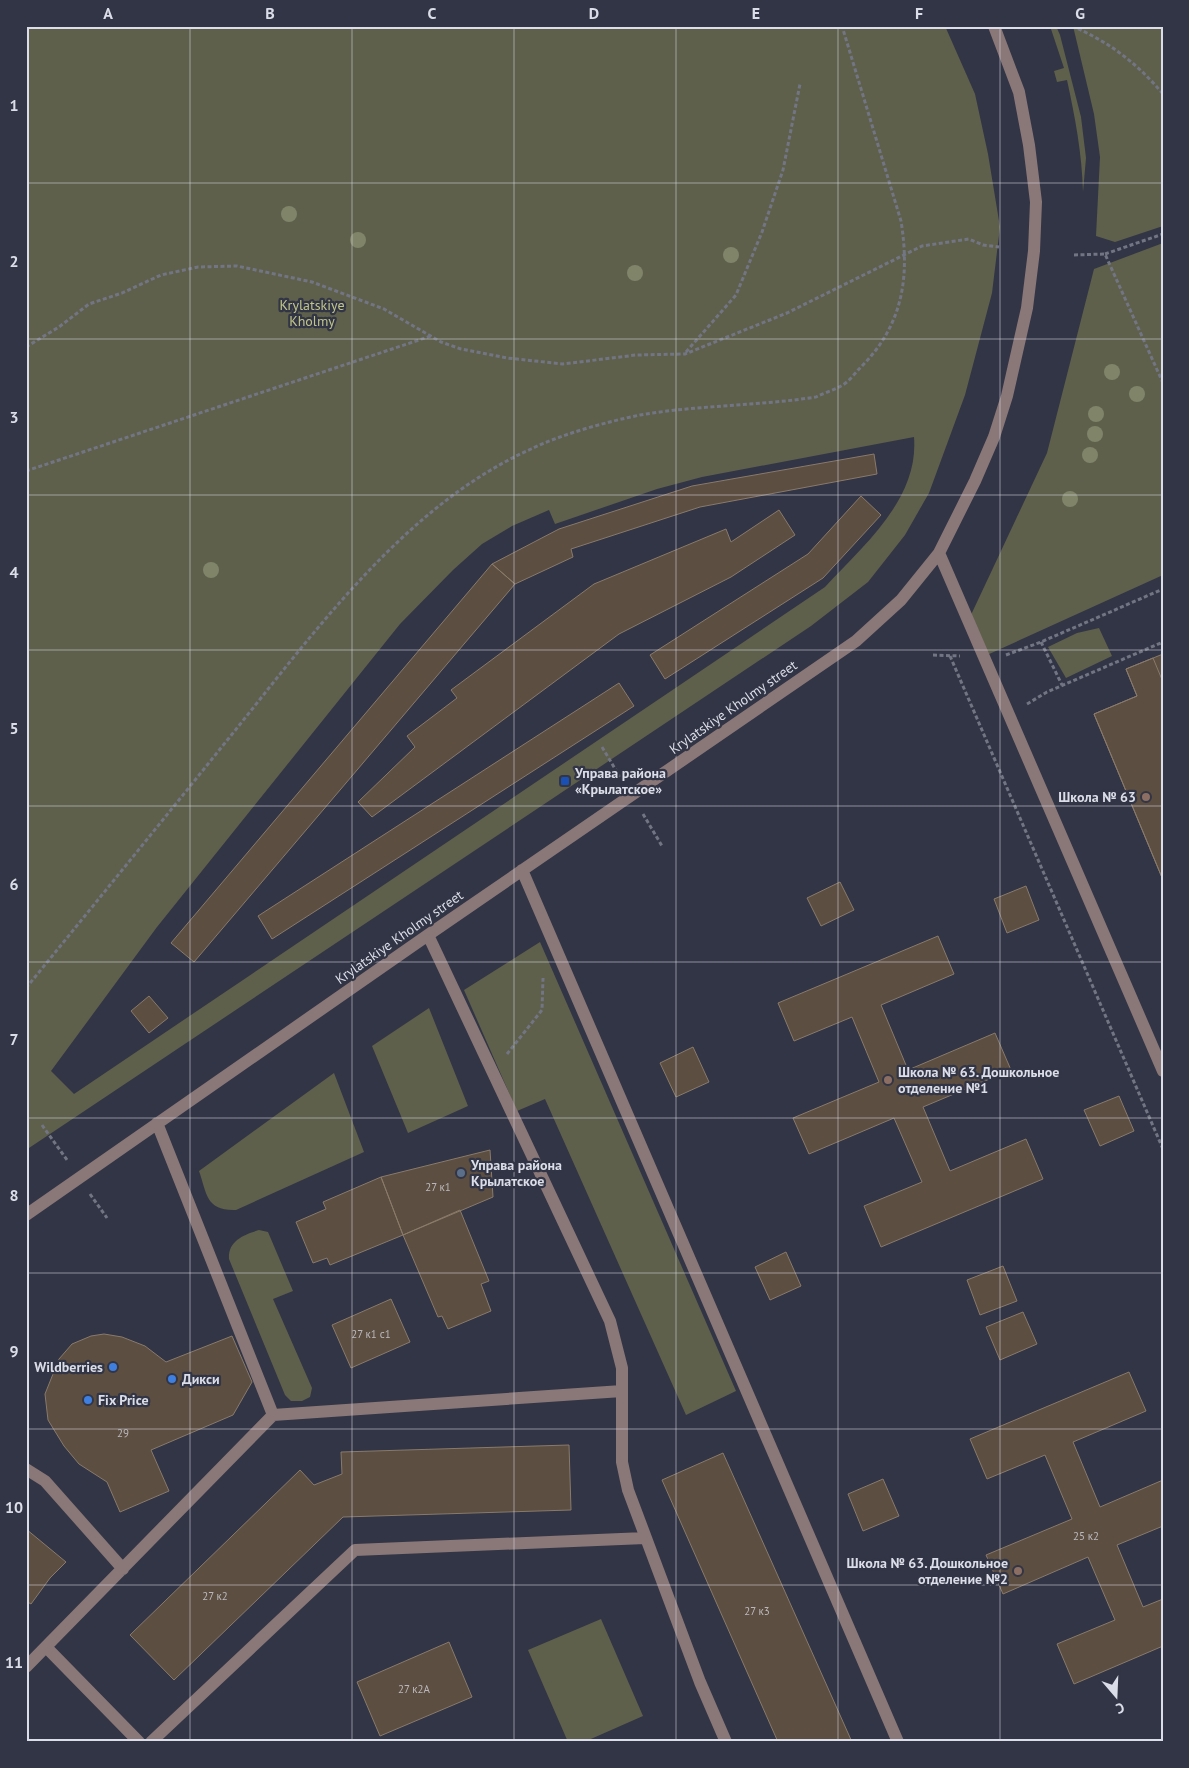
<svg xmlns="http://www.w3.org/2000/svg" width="1189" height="1768" font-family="'PT Sans',sans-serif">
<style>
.green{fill:#5e604b;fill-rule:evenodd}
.building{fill:#5c4e40;stroke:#897a6b}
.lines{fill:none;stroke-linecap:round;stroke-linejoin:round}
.path{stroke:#727583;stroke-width:3;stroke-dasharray:4 2.5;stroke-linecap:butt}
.minor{stroke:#8a7778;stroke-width:12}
.tree{fill:#808469}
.grid{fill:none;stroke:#dbdde8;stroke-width:1;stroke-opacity:0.55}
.transit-dot{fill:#1a4fb4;stroke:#323545;stroke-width:2}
.education-dot{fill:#8d6e63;stroke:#323545;stroke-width:2}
.service-dot{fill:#5c6f8a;stroke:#323545;stroke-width:2}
.shop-dot{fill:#3f7fe0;stroke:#323545;stroke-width:2}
.labels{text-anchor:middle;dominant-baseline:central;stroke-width:4.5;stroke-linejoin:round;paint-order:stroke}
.number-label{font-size:11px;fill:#bbb9be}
.park-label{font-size:14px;fill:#c0c587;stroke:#323545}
.street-label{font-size:14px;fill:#dbdde8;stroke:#323545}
.poi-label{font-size:14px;font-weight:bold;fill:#dbdde8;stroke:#323545;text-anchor:start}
.neatline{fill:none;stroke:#dbdde8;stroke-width:2}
.grid-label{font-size:16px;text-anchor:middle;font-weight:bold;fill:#dbdde8}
</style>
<rect width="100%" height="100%" fill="#323545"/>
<path class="green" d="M26,26h919l30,68 13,60 12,73 -8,66 -27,102 -36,98 -24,42 -37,47 -57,44 -785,524zM914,437c5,62 -50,108 -89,150l-751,507 -23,-23 106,-144 243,-303 53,-54 29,-26 30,-18 37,-16 6,14 102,-35 45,-12z
M1050,26h6l4,9 21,82 5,41 -3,34c-1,-39 -8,-75 -16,-112l-10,2 -3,-11 10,-3z
M1073,26h90v200l-48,16 -19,-6 4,-79 -6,-43z
M1163,243v332l-176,80 -17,-38 77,-164 47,-184z
M1099,628l13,28 -46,22 -18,-31 29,-14z
M540,942l196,449 -50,24 -141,-316 -28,12 -53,-121z
M429,1008l39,98 -60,27 -36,-87z
M334,1073l30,79 -128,58c-30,1 -29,-16 -37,-39z
M259,1230l9,2 25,59 -20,8 39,89 -2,9 -8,4h-11l-6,-6 -56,-136c-1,-18 14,-24 30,-29z
M601,1619l42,97 -59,26h-16l-40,-92z"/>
<path class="building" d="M874,454l3,20 -177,33 -129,42 2,8 -58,27 -23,-20 67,-35 133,-43z
M861,496l20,19 -58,63 -158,101 -15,-24 158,-101z
M779,510l16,25 -64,42 -112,57 -247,183 -14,-15 57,-55 -8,-11 50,-38 -6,-8 143,-106 132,-55 5,13z
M492,564l23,20 -321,378 -23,-19z
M1163,654v226l-69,-166 43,-18 -11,-27z
M1153,658l10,24v198l-69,-166 43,-18 -11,-27z
M619,683l15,23 -362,233 -14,-23z
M840,882l14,28 -33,16 -14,-28z
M1026,886l13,34 -32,13 -13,-34z
M938,936l16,38 -73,31 27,65 87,-37 16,37 -88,37 27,64 76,-32 17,40 -162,68 -17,-41 58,-24 -28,-64 -85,36 -16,-36 86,-36 -27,-65 -58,24 -16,-38z
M149,996l19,22 -19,15 -18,-22z
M693,1047l16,35 -33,15 -16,-34z
M1119,1096l15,35 -34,15 -16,-36z
M490,1150l3,47 -90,38 -22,-58z
M381,1177l22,58 -73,30 -3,-7 -14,5 -17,-41 30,-13 -3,-7z
M460,1210l29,71 -8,3 10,27 -43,18 -6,-13 -4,1 -35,-82z
M786,1252l15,34 -31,14 -15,-33z
M1003,1266l14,35 -37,14 -13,-35z
M391,1299l19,43 -59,26 -19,-43z
M1023,1312l14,32 -37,16 -14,-33z
M104,1334l18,3 23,9 21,16 66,-26 20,46 -19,33 -82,35 18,41 -49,21 -13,-30 -28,-18 -15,-18 -16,-26 -3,-26 14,-35 13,-15 19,-8z
M1129,1372l17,39 -73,31 27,65 63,-27v46l-46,19 26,62 20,-8v47l-89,38 -17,-40 58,-24 -27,-63 -85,37 -17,-39 86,-36 -27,-64 -58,24 -17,-40z
M569,1445l2,65 -228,7 -169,163 -44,-45 170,-165 14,15 28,-11 -1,-22z
M723,1453l129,289h-74l-116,-262z
M883,1479l16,37 -36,15 -15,-37z
M26,1529l40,33 -16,16 -19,26 -5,-3z
M449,1642l23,55 -92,39 -23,-54z"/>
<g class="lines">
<path class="path" d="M1072,26c37,16 65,37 91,68
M1105,254l58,-20
M1074,255l31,-1 58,129
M26,347l33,-20 30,-23 33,-11 39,-18 37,-8 39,-1 75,16 72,27 57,33 20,7 46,9 56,6 73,-9 49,-1 102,-41 135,-67 47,-7 14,6 16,2
M686,352l50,-57 26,-63 21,-62 17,-86
M26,471l405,-135
M1041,642l21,43
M933,655l27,1
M1006,655l35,-13 122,-53
M950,656l213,493
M1027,704l20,-12 116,-50
M602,747l18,30
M643,814l19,32
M26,988c68,-83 136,-167 203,-250 85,-105 175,-232 302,-289 31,-15 75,-27 109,-34 58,-10 118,-9 176,-18 8,-4 18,-7 25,-11 8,-4 14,-13 20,-19 42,-42 49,-90 40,-146l-59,-195
M507,1054l35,-44 1,-32
M42,1125l25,35
M90,1194l17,24"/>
<path class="minor" d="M939,553l224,518
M522,870l376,872
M428,935l182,386 12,47v94l6,28 72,192 26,60
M157,1123l116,292
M26,1215l402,-280 428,-294 45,-41 38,-47 36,-72 19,-44 13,-41 20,-88 7,-57 2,-49 -7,-57 -10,-53 -25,-66
M26,1469l19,12 78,88
M46,1647l93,95
M26,1667l247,-252 349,-24
M151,1742l204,-192 290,-12"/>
</g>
<g class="tree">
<circle cx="289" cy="214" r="8"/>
<circle cx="358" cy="240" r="8"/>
<circle cx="731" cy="255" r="8"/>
<circle cx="635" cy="273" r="8"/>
<circle cx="1112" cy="372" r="8"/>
<circle cx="1137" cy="394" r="8"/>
<circle cx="1096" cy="414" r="8"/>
<circle cx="1095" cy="434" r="8"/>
<circle cx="1090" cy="455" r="8"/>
<circle cx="1070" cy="499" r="8"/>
<circle cx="211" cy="570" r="8"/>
</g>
<path class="grid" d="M190,26v1716M352,26v1716M514,26v1716M676,26v1716M838,26v1716M1000,26v1716M26,183h1137M26,339h1137M26,495h1137M26,650h1137M26,806h1137M26,962h1137M26,1118h1137M26,1273h1137M26,1429h1137M26,1585h1137"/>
<rect class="transit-dot" x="560" y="776" width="10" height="10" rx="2.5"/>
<g class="education-dot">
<circle cx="1146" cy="797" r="5"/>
<circle cx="888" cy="1080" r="5"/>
<circle cx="1018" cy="1571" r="5"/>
</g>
<circle class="service-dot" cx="461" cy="1173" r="5"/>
<g class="shop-dot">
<circle cx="113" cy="1367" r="5"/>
<circle cx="172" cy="1379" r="5"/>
<circle cx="88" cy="1400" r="5"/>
</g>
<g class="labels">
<g class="number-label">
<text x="438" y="1187">27 к1</text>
<text x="371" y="1334">27 к1 с1</text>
<text x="123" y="1433">29</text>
<text x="1086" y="1536">25 к2</text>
<text x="215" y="1596">27 к2</text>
<text x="757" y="1611">27 к3</text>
<text x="414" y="1689">27 к2А</text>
</g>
<g class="park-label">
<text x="312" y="305">Krylatskiye<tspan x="312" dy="16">Kholmy</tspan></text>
</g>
<g class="street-label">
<text transform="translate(733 707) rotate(-35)">Krylatskiye Kholmy street</text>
<text transform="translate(399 937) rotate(-35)">Krylatskiye Kholmy street</text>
</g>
<g class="poi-label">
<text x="575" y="773">Управа района<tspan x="575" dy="16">«Крылатское»</tspan></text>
<text x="1136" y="797" text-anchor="end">Школа № 63</text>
<text x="898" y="1072">Школа № 63. Дошкольное<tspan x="898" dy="16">отделение №1</tspan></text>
<text x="471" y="1165">Управа района<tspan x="471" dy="16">Крылатское</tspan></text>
<text x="103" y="1367" text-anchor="end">Wildberries</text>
<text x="182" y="1379">Дикси</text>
<text x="98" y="1400">Fix Price</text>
<text x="1008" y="1563" text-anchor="end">Школа № 63. Дошкольное<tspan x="1008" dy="16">отделение №2</tspan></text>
</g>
</g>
<rect width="1189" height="1768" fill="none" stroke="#323545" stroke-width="55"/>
<g transform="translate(1116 1696) rotate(161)" stroke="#323545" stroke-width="4" paint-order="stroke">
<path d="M0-4L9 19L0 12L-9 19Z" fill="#dbdde8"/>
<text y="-8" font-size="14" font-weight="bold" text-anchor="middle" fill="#dbdde8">С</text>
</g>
<rect x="28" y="28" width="1134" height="1712" class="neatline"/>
<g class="grid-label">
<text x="108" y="19">A</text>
<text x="270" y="19">B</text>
<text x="432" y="19">C</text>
<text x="594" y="19">D</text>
<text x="756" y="19">E</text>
<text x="919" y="19">F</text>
<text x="1080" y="19">G</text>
<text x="14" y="111">1</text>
<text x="14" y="267">2</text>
<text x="14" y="423">3</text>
<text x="14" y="578">4</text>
<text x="14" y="734">5</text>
<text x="14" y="890">6</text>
<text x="14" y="1045">7</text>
<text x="14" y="1201">8</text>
<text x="14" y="1357">9</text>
<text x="14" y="1513">10</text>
<text x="14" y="1668">11</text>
</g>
</svg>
